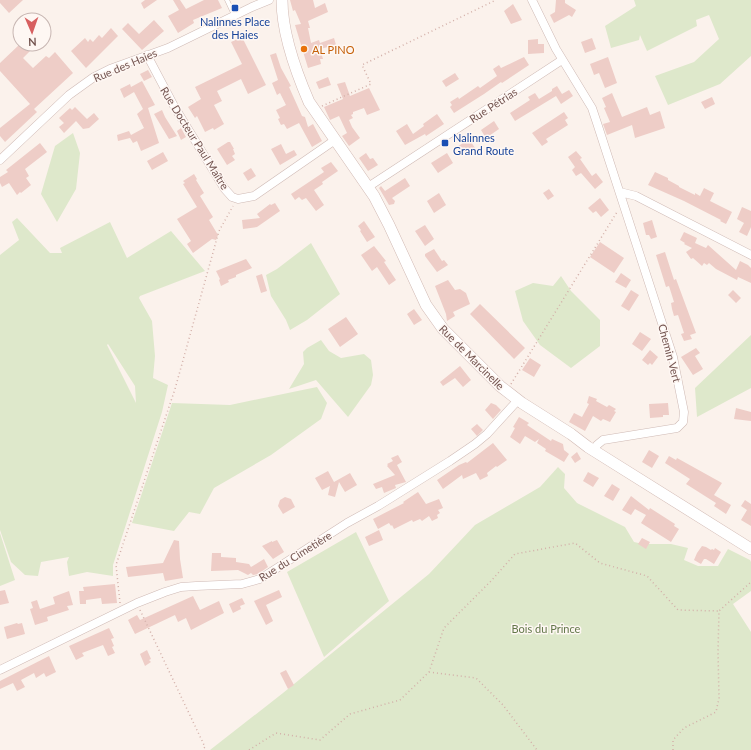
<svg xmlns="http://www.w3.org/2000/svg" width="751" height="750" font-family="Lato,sans-serif">
<style>
.green{fill:#dee8cb;fill-rule:evenodd}
.building{fill:#eecdc7}
.lines{fill:none;stroke-linecap:round;stroke-linejoin:round}
.lane-casing{stroke:#cfbab5;stroke-width:5}
.street-casing{stroke:#cfbab5;stroke-width:9}
.secondary-casing{stroke:#d1b9b3;stroke-width:12}
.path{stroke:#d3b0a9;stroke-width:1.5;stroke-dasharray:1 3;stroke-linecap:butt}
.lane{stroke:#fff;stroke-width:4}
.street{stroke:#fff;stroke-width:8}
.secondary{stroke:#fff;stroke-width:11}
.transit-dot{fill:#1a4fb4;stroke:#fef7f3;stroke-width:1.5}
.food-dot{fill:#e8710a;stroke:#fef7f3;stroke-width:1.5}
.labels{text-anchor:middle;dominant-baseline:central;stroke-width:3;stroke-linejoin:round;paint-order:stroke}
.transit-label{font-size:11px;fill:#164399;stroke:#fef7f3}
.food-label{font-size:11px;fill:#c56008;stroke:#fef7f3;text-anchor:start}
.street-label{font-size:11px;fill:#745551;stroke:#fef7f3}
.park-label{font-size:11px;fill:#63784a;stroke:#fef7f3}
</style>
<rect width="100%" height="100%" fill="#fbf2ec"/>
<path class="green" d="M634,0h117v56l-31,28 -52,21 -13,-29 39,-14 25,-23 -10,-24 -13,5 1,6 -50,25 -7,-16 -1,5 -28,8 -6,-22 31,-20z
M73,133l7,20 -4,36 -19,33 -16,-28 14,-48z
M17,218l33,35h12l-2,-5 50,-26 17,36 44,-27 34,40 -65,25 -1,2 13,23 3,35 -2,22 15,7 -6,27 -49,153v11l-26,-4 -18,4 -2,-14 2,-5 -28,5 -3,14 -13,-1 -14,-13 -11,-32v-275l19,-15 -7,-18zM108,344l27,42 1,17 -29,-58z
M311,243l29,51 -33,26 -17,10 -4,-10 -15,-24 -5,-21 11,-6z
M561,276l10,15 29,29v26l-29,22 -31,-23 -17,-24 -8,-30 18,-8 20,3z
M751,335v53l-54,29 -2,-29z
M321,340l8,11 12,7 23,-4 7,6 2,15 -2,10 -23,32 -32,-37 -27,9 15,-25 -1,-12 4,-4z
M317,387l10,16 -6,16 -50,36 -57,33 -14,26 -11,-2 -15,19 -42,-8 40,-120 58,2z
M558,467l7,7 -1,14 13,15 48,24 9,15 9,2h28l17,4 -4,12 14,6h20l10,-17 22,11 1,2v29l-18,13 18,28v118h-541l73,-57 146,-119 46,-49 65,-38z
M356,532l33,69 -65,56 -37,-85z
M0,533l15,47 -15,6z"/>
<path class="building" d="M0,0h23l-14,13 -9,-10z
M145,0h12l-13,9 -3,-6z
M173,0h7l6,9 18,-9h14l4,8 -29,12 1,3 -16,10 -10,-17 11,-6z
M290,0h23l2,8 10,-5 3,9 -20,9 2,7h-2l3,15 8,-3 1,3 14,-5 2,7 -16,4 3,10h-3l1,5 -13,4 -13,-43 6,-1 -6,-14 -2,1z
M556,0h9v3l11,7 -4,7 -3,-2 -15,8 -4,-8 5,-3z
M513,4l9,16 -11,4 -7,-13z
M154,20l10,11 -22,19 -20,-21 6,-6 11,11z
M111,28l7,8 -32,32 -15,-17 14,-13 3,4 2,-3 3,3 6,-7 3,3z
M242,37l24,48 -18,9 -7,-15 -24,12 5,10 -8,4 10,19 -10,6 -1,-2 -8,4 -8,-16 -2,2 -7,-11 13,-8 -6,-12 47,-23 -11,-22z
M592,38l4,11 -11,4 -4,-11z
M538,39v5h6v9l-16,1v-14z
M20,44h9l4,4 -10,10 10,10 13,-12 3,2 6,-6 18,21 -39,36 3,3 -32,30 -5,-6v-8l30,-24 -30,-33v-8z
M276,53l5,15 10,18 -2,1 13,29 3,1 3,10 5,-3 9,17 -10,6 -13,-24 -12,6 -3,-5 -3,1 -3,-6 2,-1 -4,-8 10,-5 -6,-12 -3,2 -5,-12 6,-3 -8,-25z
M524,57l5,8 -27,18 -1,-1 -17,12 -30,19 -4,-6 2,-2 -2,-3 8,-5 1,2 19,-13 2,2 17,-12 -4,-7 6,-4 2,3z
M608,57l9,26 -12,5 -6,-15 -5,2 -4,-11z
M148,70l4,7 -8,4 -4,-7z
M455,73l4,6 -13,8 -4,-6z
M328,77l3,8 -12,4 -3,-7z
M142,81l13,24 -7,3 11,35 -18,8 -4,-10 -4,2 -3,-5 -12,3 -1,-6 12,-4 2,4 13,-7 -7,-14 6,-5 -9,-17 -10,6 -4,-9 10,-5 1,3z
M345,82l5,14 19,-8 11,22 -13,5 -3,-7 -11,4v2l-2,1 2,3 -4,2 3,7 8,11 -11,8 -7,-10 5,-3 -8,-17 -9,4 -6,-13 19,-8 -6,-15z
M557,86l5,8 7,-4 4,6 -12,8 -5,-8 -41,25 -5,-8 20,-13 -2,-3 7,-4 4,6 13,-8v-2z
M612,93l10,24 25,-10 3,8 10,-4 5,17 -30,10 -3,-13 -25,10 -4,-11 7,-2 -6,-14 2,-1 -4,-9z
M712,97l3,7 -10,5 -4,-7z
M75,107l12,12 7,-6 5,6 -10,9 -6,1 -7,-8 -12,12 -5,-6 5,-4 -5,-5 11,-10 2,2z
M162,110l3,7 12,19 -8,3 -15,-25z
M564,112l4,6 -3,2 3,5 -22,14 2,3 -6,4 -10,-13z
M437,114l7,10 -18,12 -1,-2 -20,11 -9,-14 11,-7 6,10 11,-8 -1,-2z
M494,121l5,8 -13,9 -5,-8z
M181,128l5,9 -5,3 -4,-9z
M469,139l6,9 -12,8 -6,-9z
M228,142h2l4,7h-1l2,5 -3,2 3,4 -8,5 -10,-16z
M40,143l7,9 -22,17 4,7 -3,2 5,7 -10,8 -1,-1 -3,3 -8,-12 -7,4 -2,-4v-6l8,-5 -2,-2z
M281,144l5,10 8,-4 3,5 -17,10 -9,-16z
M576,151l6,7 -2,1 12,17 4,-3 7,9 -8,7 -14,-16 -5,3 -4,-6 3,-3 -7,-10z
M163,152l5,9 -16,9 -5,-9z
M366,153l4,6 3,-1 5,7 -10,6 -9,-13z
M447,153l6,10 -15,10 -7,-10z
M331,162l7,9 -16,11 1,2 -9,6 10,15 -8,6 -10,-13 -4,2 -3,-3 -4,3 -4,-6 33,-22 -3,-4z
M251,168l5,8 -8,5 -5,-8z
M655,172l13,6v2l11,6v1l16,8v-2l5,3 4,-8 10,5 -4,8 22,11 -6,12 -6,-3 1,-1 -37,-19 -36,-16z
M194,174l3,5 -1,1 8,13 -4,3 13,21 -4,3 9,15 -2,5 -4,-1 -19,14 -6,-9 4,-3 -14,-22 20,-12 -14,-23 2,-1 -2,-2z
M405,178l5,8 -18,12 3,3 -1,3 -5,1 -10,-17 2,-2 4,5z
M549,189l5,7 -6,4 -5,-7z
M439,193l7,12 -12,8 -7,-12z
M600,198l9,12 -8,7 -5,-6 -3,2 -5,-5z
M275,203l5,8 -23,16 -14,2 -1,-9 18,-2 -3,-4 13,-10 1,1z
M742,207l9,4v16l-4,9 -8,-4 5,-9 -7,-4z
M652,220l5,17 -6,2 -2,-4h-3l-3,-12z
M364,221l11,16 -8,5 -7,-11 1,-1 -3,-4z
M425,225l9,14 -9,7 -10,-15z
M684,232l13,6 -2,5 11,5 2,-3 28,25 4,-9 8,4 3,3v15l-13,-6 -1,3 -21,-11 -7,-6 -2,2 -3,-2 -2,3 -9,-8 -2,1 -5,-7 6,-4 -8,-4 1,-1 -5,-3z
M600,242l24,16 -10,15 -24,-16z
M374,246l12,15 -2,1 12,18 -7,5 -12,-18 -5,4 -11,-16z
M434,249l8,12 2,-1 4,5 -11,7 -12,-16v-2z
M665,252l9,28 2,-1 20,54 -6,2 2,4 -8,2 -3,-7 3,-1 -6,-18 -4,1 -2,-7 -1,-6 3,-1 -5,-16 -3,1 -10,-32z
M246,259l6,9 -16,7v2l-8,3 1,2 -8,4 -2,-6 1,-1 -4,-8z
M621,273l10,7 -5,8 -11,-6z
M262,274l5,17 -6,2 -5,-17z
M448,280l7,10 5,-1 6,4 4,11 -17,8 2,4 -8,5 -1,-7 -11,-28z
M631,290l8,5 -10,16 -8,-5z
M733,290l8,8 -5,5 -8,-8z
M480,304l45,44 -11,11 -44,-45z
M414,309l8,11 -8,5 -7,-11z
M346,317l12,17 -18,13 -12,-18z
M640,332l11,7 -9,12 -10,-7z
M696,348l4,5 -5,3 8,13 -10,6 -12,-18z
M650,350l8,7 -6,8 -2,-2 -2,2 -6,-5z
M530,358l11,7 -7,12 -12,-7z
M460,366l11,14 -8,7 -8,-9 -12,8 -3,-4z
M589,396l8,3 -1,2 11,6 2,-2 7,4 -2,2 2,1 -6,10 -7,-3 -2,2 -8,-5 -8,15 -16,-9 5,-9 8,4 7,-13 -2,-1z
M491,403l5,2 5,5 -8,9 -8,-9z
M668,403l1,12h-6v2l-13,1 -1,-14z
M736,408l15,4v9l-17,-2z
M519,417l10,6 -2,2 24,16 1,-2 11,5 1,6 5,4 -5,8 -19,-11 1,-2 -9,-6 2,-4 -4,3 -10,-6 -5,8 -10,-7 5,-9 -2,-1z
M477,424l6,6 -6,6 -6,-7z
M493,443l14,17 -10,7 -1,-1 -9,7 1,3 -8,4 -4,-7 -13,6 -1,-4 -19,14 -6,-9 22,-15 7,-3 1,1z
M649,450l10,6 -7,12 -10,-6z
M577,452l4,7 -6,4 -4,-6z
M398,455l4,7 -5,3 9,17 -11,3 1,3 -12,5 -2,-6 -6,2 -3,-5 22,-9 -8,-9 1,-1 -1,-1 6,-3 -2,-3z
M669,456l7,4 1,-2 45,25 -8,12 17,10 -5,9 -12,-8 2,-3 -30,-19 4,-5 -25,-16z
M328,471l6,11 16,-9 7,12 -12,7 -6,-10 -4,15 -7,-2 2,-9 -8,4 -7,-12z
M588,472l11,6 -6,9 -10,-6z
M612,484l8,5 -7,12 -9,-5z
M418,492l8,12 13,-5 4,9 -5,2 2,3 -3,2 1,3 -6,3 -3,-5 -7,5 -2,-2 -7,3 -1,-2 -18,9 -2,-4 -1,1 -2,-3 -11,6 -5,-10 31,-16 -1,-1z
M631,496l18,14 1,-2 25,16 -1,2 5,3 -8,13 -30,-19 5,-8 -11,-6 -4,6 -9,-5z
M285,497l6,2 4,8 -12,7 -5,-8 2,-6z
M745,500l6,4v22l-10,-6 6,-10 -6,-4z
M379,530l4,10 -14,6 -4,-9z
M642,538l8,4 -4,7 -8,-5z
M174,540l5,1 1,18 3,19 -18,3 -2,-8 -35,4 -2,-10 37,-4z
M277,540l7,12 -11,7 -11,-13 10,-5v1z
M702,546l4,1 5,3 1,-1 2,1 1,-2 6,4 -7,12 -8,-5h-2l-3,5 -7,-4 3,-7z
M212,553h9v4l15,1v4l13,2 2,3 13,-8 4,8 -10,7 -5,1 -2,-2 -3,2 -10,-5 -27,1z
M115,584l2,19 -15,1 -1,-6 -15,2v4h-6l-1,-13h5l-1,-4z
M5,590l4,13 -9,2v-14z
M279,590l3,7 -16,8 7,16 -7,4 -12,-24z
M69,591l4,14 -6,1 2,4 -22,7 1,4 -13,4 -5,-16 3,-1 -2,-6 6,-2 3,9 15,-5 -2,-7z
M193,596l7,14 19,-9 5,12 -33,17 -5,-12 -8,4 -3,-7 -40,19 -7,-14 9,-5 3,5z
M242,598l3,6 -5,2 1,3 -8,4 -4,-9z
M17,623l1,1 4,-1 3,11 -18,5 -3,-12z
M109,628l5,10 -3,1 3,7 -2,1 3,6 -7,3 -5,-11 -21,8 2,3 -8,4 -7,-14z
M147,650l4,9 -2,1 2,2 -6,4 -5,-12z
M49,656l7,16 -10,5 -2,-4 -8,5 -2,-5 -13,7 4,7 -8,4 -4,-8 -13,6v-8z
M286,670l8,15 -6,4 -8,-16z"/>
<g class="lines">
<defs>
<path id="lane" d="M227,0l7,15"/>
<path id="street" d="M532,0l24,49 36,59 5,15 76,234 11,55 -1,10 -6,6 -74,12 -6,5 -3,5
M147,55l27,51 50,82 8,9 6,2 16,-3 81,-56
M0,160l69,-65 25,-18 16,-8 58,-21 84,-41 17,-7
M368,187l194,-127
M620,192l16,4 115,59
M0,670l137,-67 28,-11 16,-5 15,-1 46,-2 18,-5 87,-56 31,-17 72,-45 25,-17 12,-10 31,-34"/>
<path id="secondary" d="M282,0c0,32 14,72 27,102l65,94 15,29 37,80 17,24 57,57 22,17 49,31 17,13 163,102"/>
</defs>
<use href="#lane" class="lane-casing"/>
<use href="#street" class="street-casing"/>
<use href="#secondary" class="secondary-casing"/>
<path class="path" d="M322,106l49,-22 -9,-19 134,-65
M511,384l106,-172
M120,603l-4,-38 59,-176 44,-158 14,-25
M140,610l65,137 -3,3
M429,672l47,6 27,27 34,45
M249,750l27,-17 44,7 30,-26 50,-14 29,-28 15,-44 48,-48 23,-26 60,-11 25,20 47,13 31,34 41,1
M673,750v-10l11,-12 32,-16 3,-14 -1,-46 1,-41 32,-29"/>
<use href="#lane" class="lane"/>
<use href="#street" class="street"/>
<use href="#secondary" class="secondary"/>
</g>
<g class="transit-dot">
<rect x="231" y="4" width="8" height="8" rx="2"/>
<rect x="441" y="139" width="8" height="8" rx="2"/>
</g>
<circle class="food-dot" cx="304" cy="49" r="4"/>
<g class="labels">
<g class="transit-label">
<text x="235" y="21">Nalinnes Place<tspan x="235" dy="13">des Haies</tspan></text>
<text x="453" y="137" text-anchor="start">Nalinnes<tspan x="453" dy="13">Grand Route</tspan></text>
</g>
<g class="food-label">
<text x="312" y="49">AL PINO</text>
</g>
<g class="street-label">
<text transform="translate(125 65) rotate(-23)">Rue des Haies</text>
<text transform="translate(493 105) rotate(-33)">Rue Pétrias</text>
<text transform="translate(195 138) rotate(58)">Rue Docteur Paul Maître</text>
<text transform="translate(670 353) rotate(75)">Chemin Vert</text>
<text transform="translate(472 357) rotate(45)">Rue de Marcinelle</text>
<text transform="translate(295 556) rotate(-32)">Rue du Cimetière</text>
</g>
<g class="park-label">
<text x="546" y="628">Bois du Prince</text>
</g>
</g>
<g transform="translate(32 32) rotate(178)"><circle r="19" fill="#fef7f3" stroke="#c7b6b2"/>
<path d="M0-3L7 15L0 10L-7 15Z" fill="#d75f60"/>
<text y="-6" font-size="11" font-weight="bold" text-anchor="middle" fill="#745551">N</text>
</g>
</svg>
